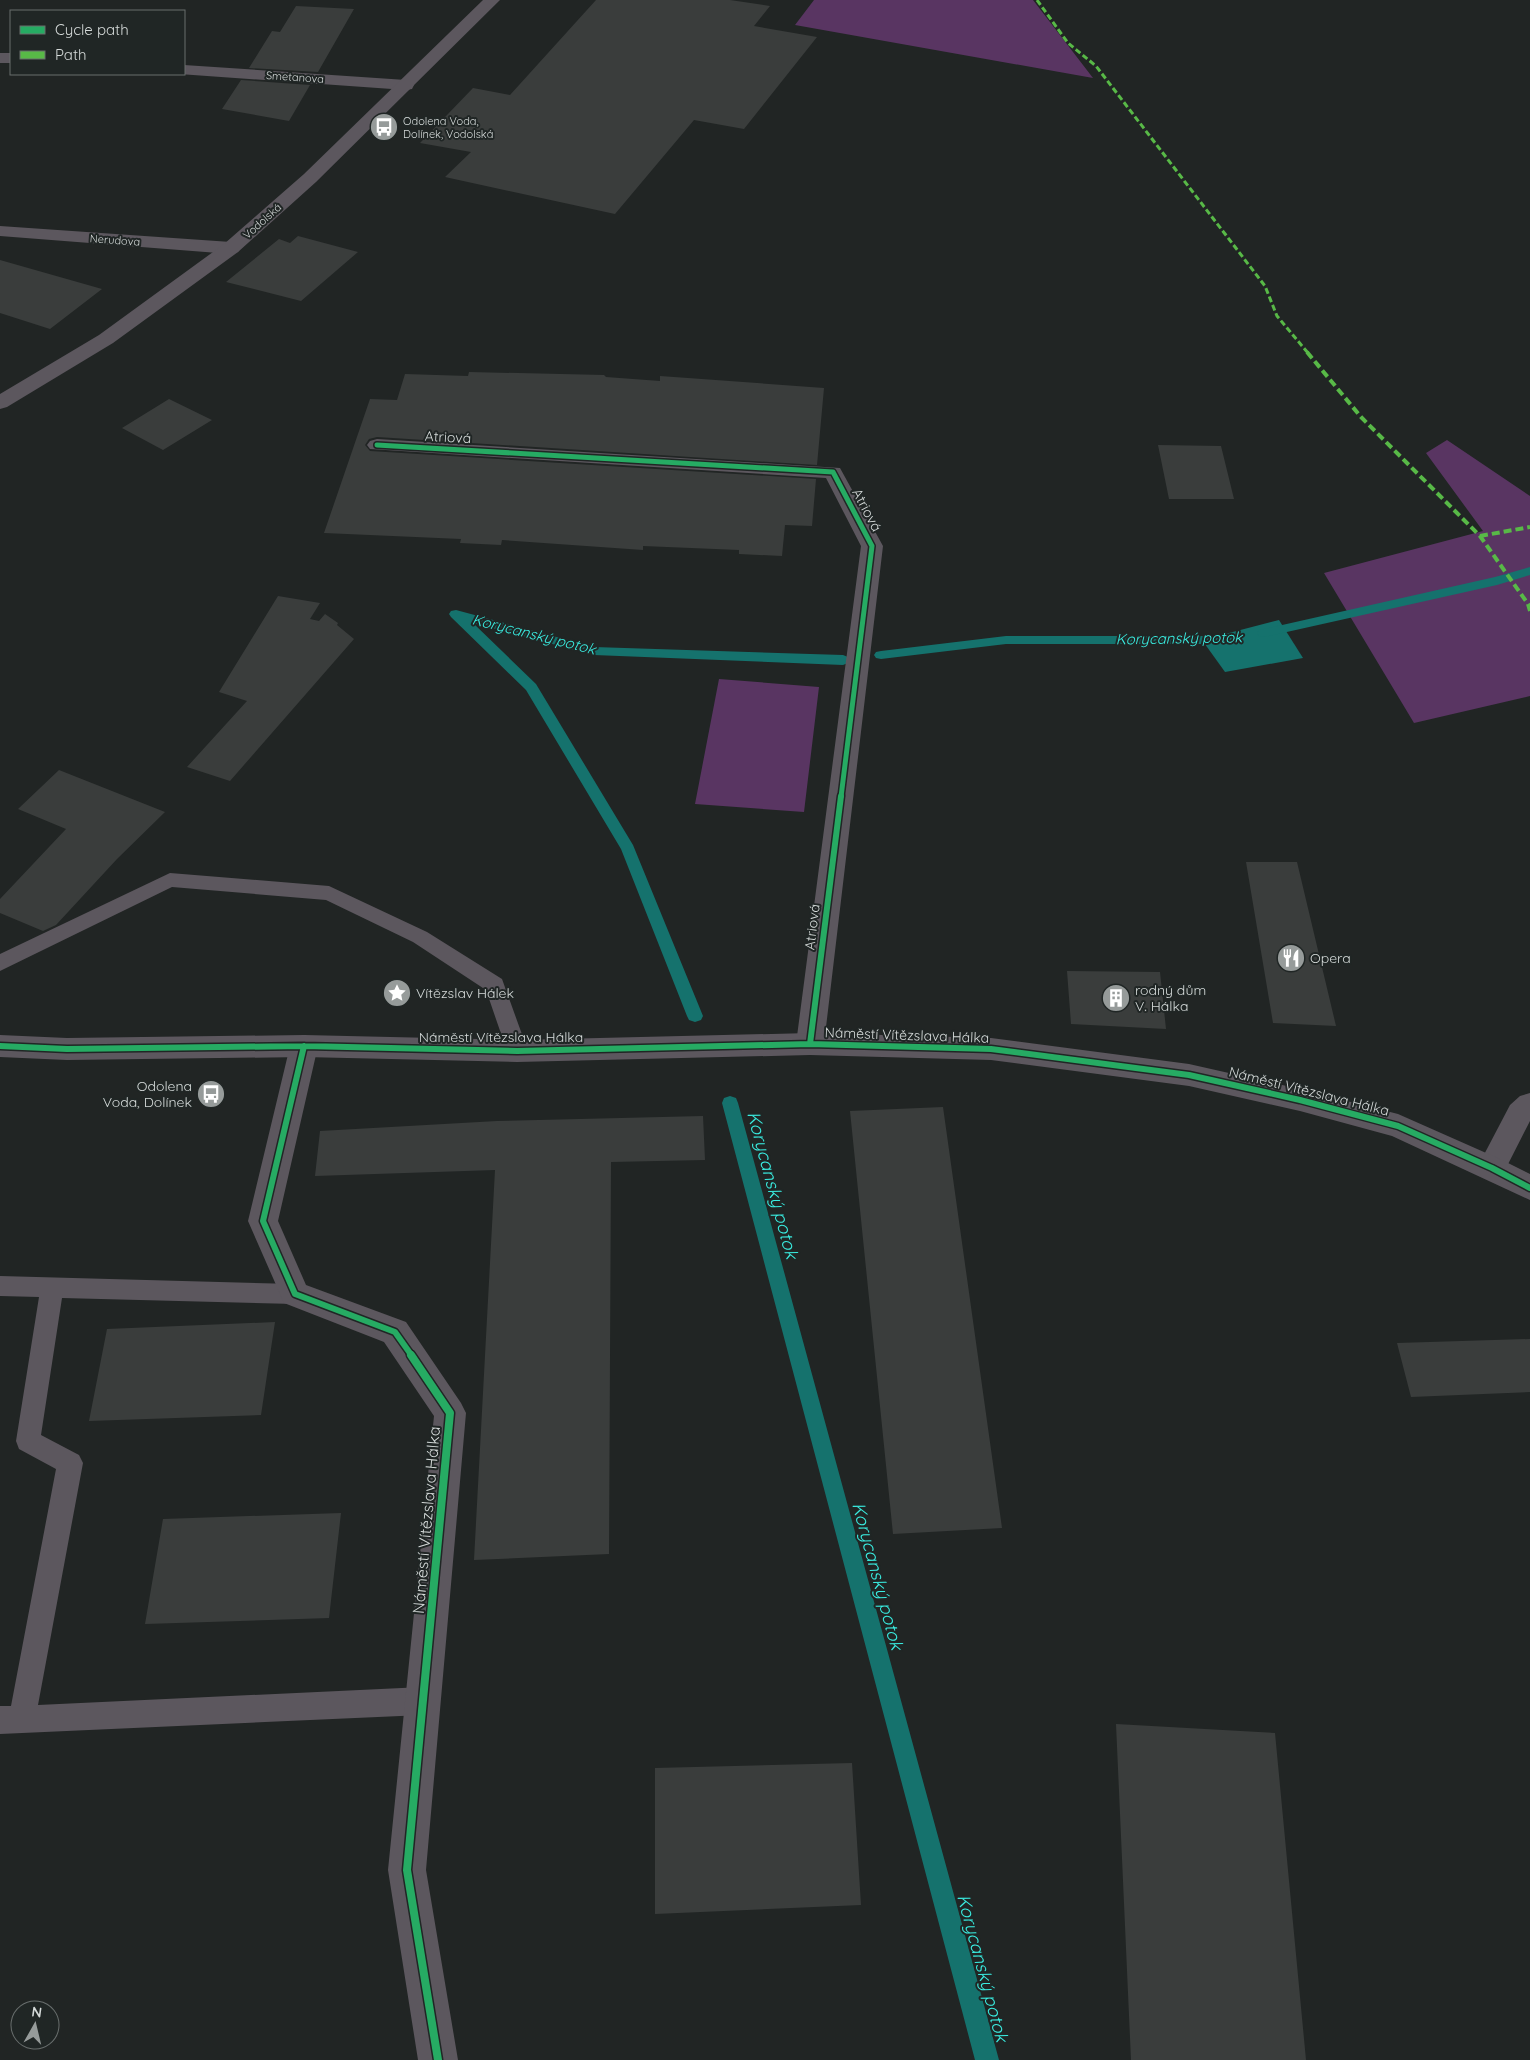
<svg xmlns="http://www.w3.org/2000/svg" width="1530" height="2060" font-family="Quicksand,sans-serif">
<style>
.green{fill:#593562}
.water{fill:#15726d}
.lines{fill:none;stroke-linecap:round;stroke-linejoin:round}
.stream{fill:#15726d;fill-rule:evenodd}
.building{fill:#3a3d3c}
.service{fill:#5c575e;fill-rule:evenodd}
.minor{fill:#5c575e;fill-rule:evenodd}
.tertiary{fill:#5c575e;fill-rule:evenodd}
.quiet-far1{stroke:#58b947;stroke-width:3;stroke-dasharray:6 3;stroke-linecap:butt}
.quiet{stroke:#58b947;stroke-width:4;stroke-dasharray:8 4;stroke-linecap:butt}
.cycleway-far2-casing{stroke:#202625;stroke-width:8}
.cycleway-far1-casing{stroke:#202625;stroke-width:9}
.cycleway-casing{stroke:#202625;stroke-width:11}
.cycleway-far2{stroke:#26ab63;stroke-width:5}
.cycleway-far1{stroke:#26ab63;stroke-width:6}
.cycleway{stroke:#26ab63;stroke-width:8}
.labels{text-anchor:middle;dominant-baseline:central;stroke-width:4;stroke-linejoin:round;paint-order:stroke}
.far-street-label{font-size:11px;fill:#d5dad9;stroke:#202625}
.far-poi-label{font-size:11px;fill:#d5dad9;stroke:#202625;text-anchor:start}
.street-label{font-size:14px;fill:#d5dad9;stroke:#202625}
.poi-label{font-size:14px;fill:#d5dad9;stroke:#202625;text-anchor:start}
.water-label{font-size:15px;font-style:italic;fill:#3aede1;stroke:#202625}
.near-street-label{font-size:16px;fill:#d5dad9;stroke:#202625}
.near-water-label{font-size:18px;font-style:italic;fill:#3aede1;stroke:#202625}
</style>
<rect width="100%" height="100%" fill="#212524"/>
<path class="green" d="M814,0h219l60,78 -298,-53z
M1447,440l83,56v200l-116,27 -90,-150 159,-42 -57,-78z
M719,679l100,8 -15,125 -109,-8z"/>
<path class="water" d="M1279,620l24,38 -78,14 -23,-32z"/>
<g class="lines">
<path class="stream" d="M1530,567v8l-33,10 -233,52 -5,-1 -2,-3 2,-3 5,-1 231,-52z
M456,610l138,37 249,8 5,2 2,3 -2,3 -5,2 -249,-10 -121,-32 63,61 97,161 70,171 -2,4 -6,2 -6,-2 -2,-4 -66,-167 -95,-159 -75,-73 -2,-3 2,-3z
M1006,636h217l5,1 2,3 -2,3 -5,1h-217l-125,15 -5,-1 -2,-3 2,-3 5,-1z
M730,1096l6,2 2,5 261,957h-24l-253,-957 2,-5z"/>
</g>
<path class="building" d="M596,0h134l40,6 -16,20 63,11 -73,92 -50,-9 -79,94 -170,-37 26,-25 -51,-9 53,-55 37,7z
M296,6l58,3 -36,63 -69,-4 23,-37 8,1z
M241,80l69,5 -21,36 -67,-12z
M298,236l60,16 -57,49 -75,-19 53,-43 11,4z
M0,260l102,29 -52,40 -50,-16z
M469,372l135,3 2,2 54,4v-5l28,2 136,10 -7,77 -440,-28 -8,2 -4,6 5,6 446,28 -4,47 -27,-1 -3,31 -43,-2v-4l-96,-4v4l-141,-10 -1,5 -41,-2 1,-4 -137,-6 46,-134 27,1 8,-26 63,2z
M169,399l43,21 -49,30 -41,-22z
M1158,445l63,1 13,53h-65z
M278,596l42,7 -10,16 9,2 6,-7 13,9 -1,2 17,14 -124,142 -43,-14 60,-66 -28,-9z
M59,770l106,42 -48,47 -61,66 -13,6 -43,-18v-14l66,-70 -48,-20z
M1246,862h51l39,164 -63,-3z
M1067,971l93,1 6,57 -95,-5z
M943,1107l59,421 -109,6 -43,-423z
M703,1116l2,44 -94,2 -2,392 -135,6 21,-390 -180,6 5,-45 177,-10z
M275,1322l-14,93 -172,6 18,-92z
M1530,1339v53l-119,5 -14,-54z
M341,1513l-12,105 -184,6 18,-105z
M1116,1724l159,9 31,327h-175z
M852,1763l9,142 -206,9v-146z"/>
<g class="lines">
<path class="service" d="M170,873l159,13 98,46 75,47 26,72 -3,6 -8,2 -8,-2 -23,-67 -73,-48 -87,-42 -154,-13 -172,84v-17z
M0,1276l295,8 8,3 4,7 -4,7 -8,3 -233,-6 -21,137 38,20 4,8 -45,242 385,-18 10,4 4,10 -4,10 -10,4 -423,19v-28h11l45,-237 -37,-20 -3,-8 23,-144 -39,-1z"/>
<path class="minor" d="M0,53h11v10h-11z
M184,65l222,15 6,1 2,4 -2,4 -6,1 -227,-16h5z
M0,226l231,16 7,2 2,4 -2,4 -7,2 -231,-18z
M377,439l463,29 43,78 -59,498 -4,8 -10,3 -10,-3 -4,-8 65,-498 -35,-68 -456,-29 -3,-4 3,-4z
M304,1035l10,3 4,8 -40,175 28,64 100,37 55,81 5,10 -40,457 32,190h-40l-30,-190 46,-454 -50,-74 -100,-39 -36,-82 42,-175 4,-8z
M1530,1093v28l-28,55 -10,4 -10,-4 -5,-8 33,-63 10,-9z"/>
<path class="tertiary" d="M483,0h17l-184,182 -78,70 -125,91 -106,64 -7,2v-15l99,-59 125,-91 80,-70z
M810,1033l181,5 198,26 111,25 98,25 104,46 28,14v26l-138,-64 -92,-25 -111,-25 -198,-26 -181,-5 -293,7 -213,-5 -237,3 -67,-3v-22l67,3 237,-3 213,5z"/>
<path class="quiet-far1" d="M1037,0l31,43 28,23 169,220 12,30 31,37"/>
<path class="quiet" d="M1307,352l54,65 119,119 48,68 2,7
M1480,536l50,-9"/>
<defs>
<path id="cycleway-far2" d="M377,445l456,27 39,74 -31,251"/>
<path id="cycleway-far1" d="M810,1044l31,-248
M0,1046l67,3 237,-3 213,5 293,-7 181,5 198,26 111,25 98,26 94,42 38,20
M304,1046l-41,175 32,73 100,38 17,24"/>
<path id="cycleway" d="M411,1355l39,58 -43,457 31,190"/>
</defs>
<use href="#cycleway-far2" class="cycleway-far2-casing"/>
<use href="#cycleway-far1" class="cycleway-far1-casing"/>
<use href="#cycleway" class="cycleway-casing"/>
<use href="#cycleway-far2" class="cycleway-far2"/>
<use href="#cycleway-far1" class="cycleway-far1"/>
<use href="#cycleway" class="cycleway"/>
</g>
<defs>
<symbol id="bus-disc" viewBox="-11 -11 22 22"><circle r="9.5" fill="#969b9a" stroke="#202625"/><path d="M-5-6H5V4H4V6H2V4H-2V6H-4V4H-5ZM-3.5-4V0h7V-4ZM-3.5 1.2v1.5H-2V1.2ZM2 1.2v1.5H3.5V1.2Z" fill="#fff"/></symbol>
<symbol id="restaurant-disc" viewBox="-11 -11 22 22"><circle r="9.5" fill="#969b9a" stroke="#202625"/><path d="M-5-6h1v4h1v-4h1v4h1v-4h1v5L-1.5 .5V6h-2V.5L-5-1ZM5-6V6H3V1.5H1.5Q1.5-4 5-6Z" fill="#fff"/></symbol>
<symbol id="sight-disc" viewBox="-11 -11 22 22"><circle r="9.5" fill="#969b9a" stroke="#202625"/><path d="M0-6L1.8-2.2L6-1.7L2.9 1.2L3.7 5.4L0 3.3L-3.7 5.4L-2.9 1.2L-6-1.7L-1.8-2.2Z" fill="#fff"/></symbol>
<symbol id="building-disc" viewBox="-11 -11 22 22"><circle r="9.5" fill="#969b9a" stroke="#202625"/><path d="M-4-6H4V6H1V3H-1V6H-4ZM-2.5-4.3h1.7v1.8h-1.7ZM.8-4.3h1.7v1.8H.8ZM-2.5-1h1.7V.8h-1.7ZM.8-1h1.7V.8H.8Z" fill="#fff"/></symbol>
</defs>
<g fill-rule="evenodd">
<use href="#bus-disc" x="368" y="111" width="32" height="32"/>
<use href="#restaurant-disc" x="1275" y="942" width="32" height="32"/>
<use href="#sight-disc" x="381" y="977" width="32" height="32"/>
<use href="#building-disc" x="1100" y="982" width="32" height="32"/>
<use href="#bus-disc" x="195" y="1078" width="32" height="32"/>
</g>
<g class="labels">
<g class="far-street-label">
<text transform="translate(295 77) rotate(4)">Smetanova</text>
<text transform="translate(262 221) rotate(-42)">Vodolská</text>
<text transform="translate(115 240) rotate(4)">Nerudova</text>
</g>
<g class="far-poi-label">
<text x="403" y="121">Odolena Voda,<tspan x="403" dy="13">Dolínek, Vodolská</tspan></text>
</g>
<g class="street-label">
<text transform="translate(448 437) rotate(3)">Atriová</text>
<text transform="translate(867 510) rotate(62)">Atriová</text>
<text transform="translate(812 927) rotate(-83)">Atriová</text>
<text transform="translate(907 1035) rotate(2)">Náměstí Vítězslava Hálka</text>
<text x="501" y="1037">Náměstí Vítězslava Hálka</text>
<text transform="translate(1309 1091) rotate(14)">Náměstí Vítězslava Hálka</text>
</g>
<g class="poi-label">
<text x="1310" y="958">Opera</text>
<text x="1135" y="990">rodný dům<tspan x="1135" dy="16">V. Hálka</tspan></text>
<text x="416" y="993">Vítězslav Hálek</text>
<text x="192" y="1086" text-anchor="end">Odolena<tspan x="192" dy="16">Voda, Dolínek</tspan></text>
</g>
<g class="water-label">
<text transform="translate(534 634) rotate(14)">Korycanský potok</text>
<text transform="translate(1179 638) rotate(-1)">Korycanský potok</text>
</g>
<g class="near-street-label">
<text transform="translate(426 1520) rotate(-85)">Náměstí Vítězslava Hálka</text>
</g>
<g class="near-water-label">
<text transform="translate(773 1185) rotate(75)">Korycanský potok</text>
<text transform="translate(878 1576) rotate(75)">Korycanský potok</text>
<text transform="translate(983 1968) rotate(75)">Korycanský potok</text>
</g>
</g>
<rect x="10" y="10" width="175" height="65" fill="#202625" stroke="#686e6d"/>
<rect x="20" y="26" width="25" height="8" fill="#26ab63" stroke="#686e6d"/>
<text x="55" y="35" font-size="15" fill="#d5dad9">Cycle path</text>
<rect x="20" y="51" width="25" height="8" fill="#58b947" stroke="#686e6d"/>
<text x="55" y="60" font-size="15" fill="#d5dad9">Path</text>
<g transform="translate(35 2025) rotate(8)"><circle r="24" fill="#202625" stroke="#686e6d"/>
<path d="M0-4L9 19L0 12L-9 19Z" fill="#969b9a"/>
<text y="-8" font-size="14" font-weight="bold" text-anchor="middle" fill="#d5dad9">N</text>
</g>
</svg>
